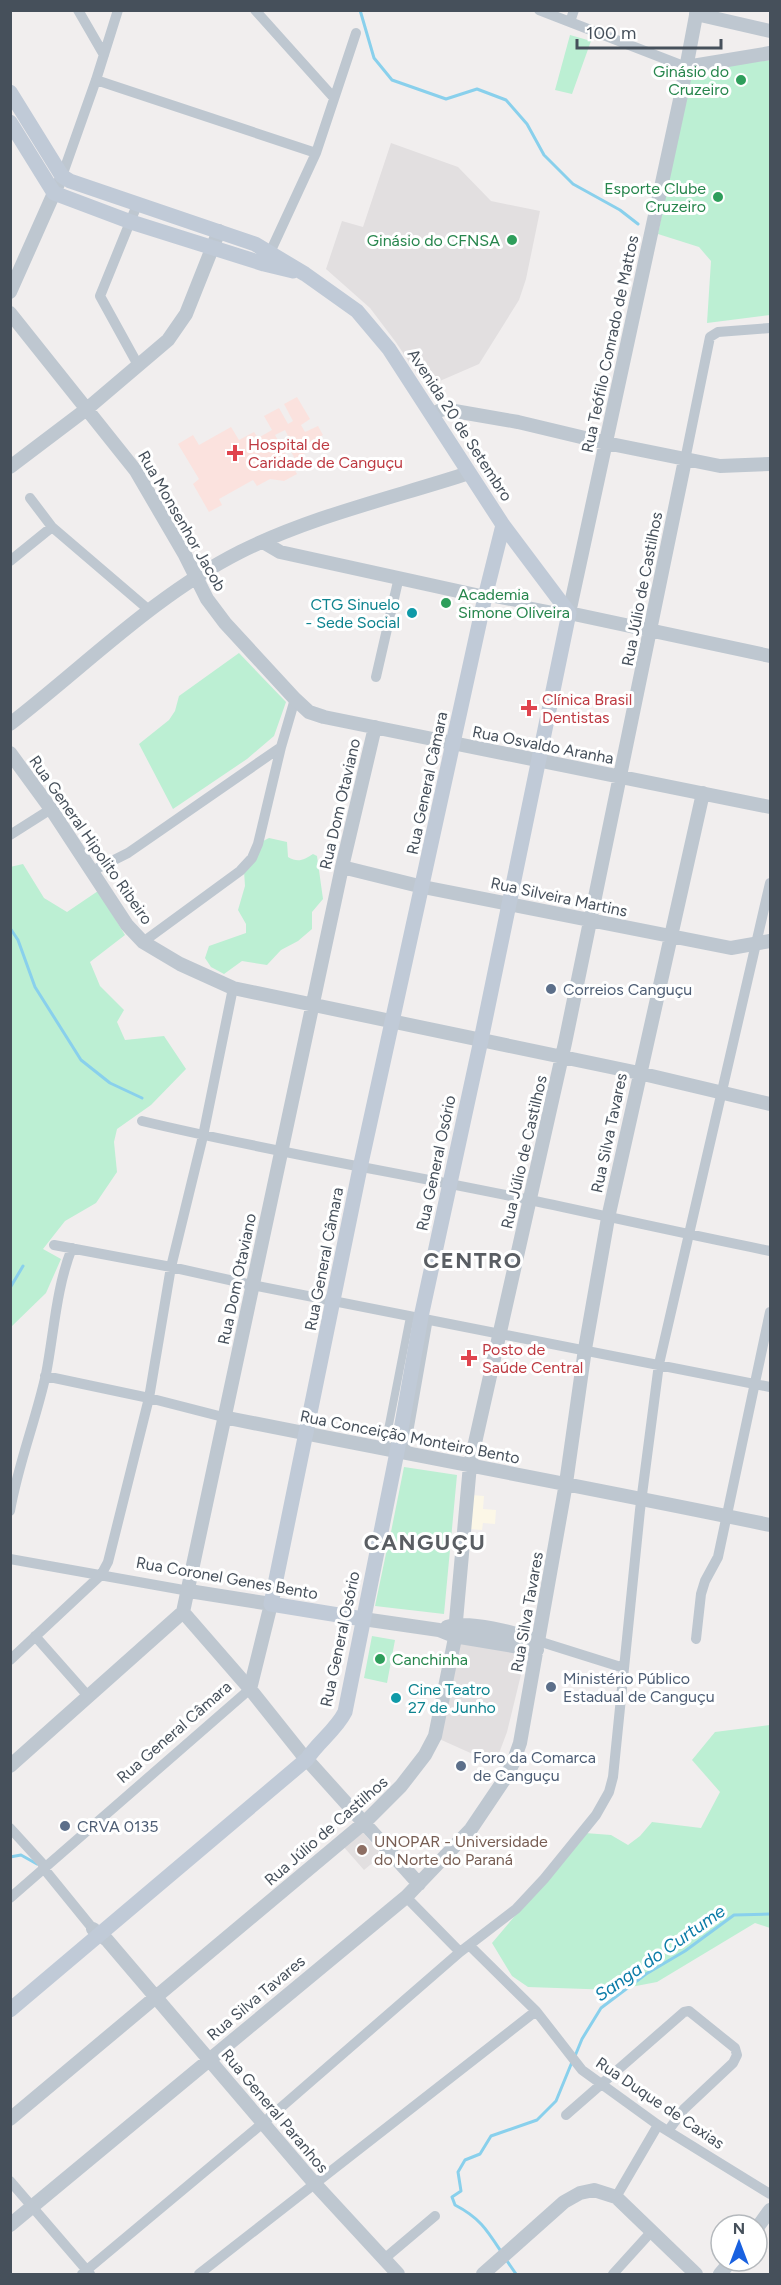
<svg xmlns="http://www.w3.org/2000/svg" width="781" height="2285" font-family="Figtree,sans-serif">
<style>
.commercial{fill:#fcf7e7}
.education{fill:#e2dfe0}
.medical{fill:#fbe2de}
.green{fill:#bcefd3}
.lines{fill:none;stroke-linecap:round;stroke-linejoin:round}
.stream{stroke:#89d0ec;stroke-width:3}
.pedestrian{stroke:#bec7d0;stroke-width:8}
.minor{stroke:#bec7d0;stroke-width:10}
.tertiary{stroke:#bec7d0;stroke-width:14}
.secondary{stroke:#c0cad7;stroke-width:15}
.leisure-dot{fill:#2e9e5b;stroke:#fff;stroke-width:2}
.health-dot{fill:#e0444e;stroke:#fff;stroke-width:2}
.culture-dot{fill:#0f9aa8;stroke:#fff;stroke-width:2}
.service-dot{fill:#5c6f8a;stroke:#fff;stroke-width:2}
.education-dot{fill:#8d6e63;stroke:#fff;stroke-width:2}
.labels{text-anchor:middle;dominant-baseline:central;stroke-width:6;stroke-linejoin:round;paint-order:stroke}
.leisure-label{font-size:16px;fill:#27864d;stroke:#fff;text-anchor:end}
.street-label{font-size:16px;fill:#46505b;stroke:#fff}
.health-label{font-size:16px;fill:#be3a42;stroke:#fff;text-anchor:start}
.culture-label{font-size:16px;fill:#0d838f;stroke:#fff;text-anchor:end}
.service-label{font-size:16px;fill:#4e5e75;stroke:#fff;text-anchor:start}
.education-label{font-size:16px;fill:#785e54;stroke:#fff;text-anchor:start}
.water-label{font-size:18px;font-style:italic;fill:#0c7ca8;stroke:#fff}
.district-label{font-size:22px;font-weight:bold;letter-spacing:1.5px;fill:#5a5e63;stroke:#fff}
</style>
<rect width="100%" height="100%" fill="#f1eeee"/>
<path class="commercial" d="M471,1495l13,1 -1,13 13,1 -1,14 -12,-1 -1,7 -13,-1z"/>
<path class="education" d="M391,143l67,24 33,34 49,10 -14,68 -7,21 -40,64 -53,23 -31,-46 -25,-33 -44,-39 16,-48 21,6z
M458,1643l68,11 -19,78 -12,32 -58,-26z
M361,1830l21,25 -18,15 -22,-25z"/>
<path class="medical" d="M297,397l13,22 -9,6 4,7 13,-6 5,9 -12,7 3,6 -19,11 -9,-17 4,-2 -5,-10 -10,5 22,39 -13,7 -14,-2 -13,7 -4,-6 -34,19 3,6 -13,7 -16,-28 6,-5 -21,-35 15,-9 6,10 32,-18 8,13 15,-8 4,6 14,-8 -8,-14 15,-8 9,16 5,-3 -9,-17z"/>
<path class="green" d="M570,35l21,6 -19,53 -17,-4z
M770,60v255l-63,8 4,-62 -12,-14 -41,-13 33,-165z
M239,653l47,49 -12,34 -27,23 -74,50 -34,-65 30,-24 6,-9 4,-15z
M269,838l18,4 1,15c10,6 16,3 25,-3l4,2 6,43 -11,13v17l-14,12 -17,9 -14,15 -25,-4 -18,13 -13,-7 -6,-9 4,-12 37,-13v-9l-8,-14 7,-24 -1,-15 17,-29z
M23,864l21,34 23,14 31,-21 27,44 -35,27 10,24 24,24 -7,12 8,18 39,-4 22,33 -35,36 -34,24 -3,13 3,30 -21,31 -31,18 -22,28 18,10 -15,34 -35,34 -1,-460z
M404,1467l53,8 -13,139 -69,-8 13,-62h5l-4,-2v-3h5l-4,-2z
M372,1636l23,4 -8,43 -23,-5z
M770,1725v203l-15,-5 -98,59 -42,8 -87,-3 -16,-11 -20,-33 93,-110 26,2 17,10 12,-9 12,-14 49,6 19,-36 -28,-32 23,-28z"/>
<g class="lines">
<path class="stream" d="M360,10l14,48 18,22 54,19 31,-10 29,11 21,24 17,31 29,29 47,26 18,14
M10,928l8,12 17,47 46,73 29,23 32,15
M10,1288l13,-22
M10,1857l11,-2 16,9
M575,2056l7,-17 19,-31 45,-34 39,-23 49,-36 36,-1
M502,2253c-15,-23 -22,-35 -47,-48l-3,-8 9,-6 -3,-19 7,-12 15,-6 11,-18 46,-16 19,-19 16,-39
M505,2258l11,16"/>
<path class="pedestrian" d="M485,597l83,16
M386,1440l23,-118
M407,1444l21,-120"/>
<path class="minor" d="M78,10l26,45
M255,10l79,88
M539,10l147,57
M570,22l4,-12
M96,80l220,73
M62,176l34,-96 22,-70
M137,205l-37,91 38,69
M267,259l49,-106 40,-120
M685,460l25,-123 8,-5 52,-4
M30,498l22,29 97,83
M10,561l42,-34
M376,677l23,-100
M10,835l41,-26
M92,871l36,-18 153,-106
M143,942l97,-71 12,-13 6,-14 23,-97 14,-48
M142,1121c129,31 259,52 388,79 80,17 160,35 240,51
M54,1245l117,22 81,18 518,102
M45,1376l104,22 74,19
M10,1511c8,-47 26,-91 36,-137 8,-41 10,-86 26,-126
M10,1559l179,32
M35,1636l53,60
M696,1639l5,-45 4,-13 13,-24 52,-245
M538,1641l86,27
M10,1660l91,-85 7,-13 41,-164 22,-131 32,-131 30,-148
M10,1828l32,35 3,7 48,59
M406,1897l54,55
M10,1898l240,-209
M470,1946l66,65 46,59 76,55 112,69
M566,2115l118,-103 5,-1 46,37 2,7 -4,8 -49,46 -16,22
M10,2181l80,93
M616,2197l42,-72
M384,2259l51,-43
M82,2274l181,-151 197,-171 56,-43 28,-30 52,-64 13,-23 4,-15 27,-267 19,-146 111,-481
M199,2274l337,-263
M613,2274l39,-43"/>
<path class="tertiary" d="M697,10l-16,85 -112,518 201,43
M696,14l74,17
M686,67l84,-14
M10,292l48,-108
M10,313l126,158 49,84 22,44 18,24 70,76 14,13 15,5 446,90
M432,414l11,-5 75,13 88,21 114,23 50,-2
M10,467l78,-59 80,-68 18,-26 33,-83
M263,542l17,10 205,45
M10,724c75,-58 145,-129 230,-172 72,-36 152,-54 229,-79
M10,753l41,56 76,116 16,17 37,22 53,24 406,85 131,31
M342,867l81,20 308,61 39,-7
M223,1417c183,37 365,70 547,108
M189,1591l82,13 -21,85
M183,1612l67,77 51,64 118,131
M363,1619l76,11 15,6 83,14
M447,1627c22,-7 69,6 91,14
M10,1766l173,-154 159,-745 33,-140
M93,1929l14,11 208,244 83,90
M10,2119l355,-297 36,-36 24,-31 10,-19 19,-93 16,-178 95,-422 120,-583
M10,2225l396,-328 65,-68 35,-52 7,-14 7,-20 46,-260 19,-134 23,-131 95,-425
M757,2228l13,-18
M483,2274l81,-72 16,-9 14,-3 22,7 80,77
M720,2274l11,-13"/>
<path class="secondary" d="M10,92l52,84 8,5 185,63 50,30 52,37 32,38 114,176 66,88 -88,427 -60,277 -24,135 -52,260c-9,18 -27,30 -38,47l-297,251
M10,122l44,71 77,29 133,42 29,7
M363,1619l-92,-15 89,-436 125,-571 18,-72"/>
</g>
<g class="leisure-dot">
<circle cx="741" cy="80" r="6"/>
<circle cx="718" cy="197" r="6"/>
<circle cx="512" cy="240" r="6"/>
<circle cx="446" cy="603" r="6"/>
<circle cx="380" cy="1659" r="6"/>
</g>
<g class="health-dot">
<path d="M232 444h6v6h6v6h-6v6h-6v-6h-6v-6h6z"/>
<path d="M526 699h6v6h6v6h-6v6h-6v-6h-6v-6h6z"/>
<path d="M466 1349h6v6h6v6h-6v6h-6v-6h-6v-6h6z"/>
</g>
<g class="culture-dot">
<circle cx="412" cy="613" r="6"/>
<circle cx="396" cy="1698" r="6"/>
</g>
<g class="service-dot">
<circle cx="551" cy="989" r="6"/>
<circle cx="551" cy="1687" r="6"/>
<circle cx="461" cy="1766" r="6"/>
<circle cx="65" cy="1826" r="6"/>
</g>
<circle class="education-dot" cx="362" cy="1850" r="6"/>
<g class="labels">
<g class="leisure-label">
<text x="729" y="71">Ginásio do<tspan x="729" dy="18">Cruzeiro</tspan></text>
<text x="706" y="188">Esporte Clube<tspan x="706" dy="18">Cruzeiro</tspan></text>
<text x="500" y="240">Ginásio do CFNSA</text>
<text x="458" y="594" text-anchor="start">Academia<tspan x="458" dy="18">Simone Oliveira</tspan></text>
<text x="392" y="1659" text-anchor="start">Canchinha</text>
</g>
<g class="street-label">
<text transform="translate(610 344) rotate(-78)">Rua Teófilo Conrado de Mattos</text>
<text transform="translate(460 425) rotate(57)">Avenida 20 de Setembro</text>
<text transform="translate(182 521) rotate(60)">Rua Monsenhor Jacob</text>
<text transform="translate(642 589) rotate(-79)">Rua Júlio de Castilhos</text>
<text transform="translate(543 745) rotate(11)">Rua Osvaldo Aranha</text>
<text transform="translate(427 783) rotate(-78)">Rua General Câmara</text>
<text transform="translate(340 804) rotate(-77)">Rua Dom Otaviano</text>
<text transform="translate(91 840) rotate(55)">Rua General Hipolito Ribeiro</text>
<text transform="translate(559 897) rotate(12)">Rua Silveira Martins</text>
<text transform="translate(609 1133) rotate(-78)">Rua Silva Tavares</text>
<text transform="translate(524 1152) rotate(-77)">Rua Júlio de Castilhos</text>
<text transform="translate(436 1163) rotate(-78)">Rua General Osório</text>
<text transform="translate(324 1259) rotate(-79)">Rua General Câmara</text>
<text transform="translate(237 1279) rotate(-78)">Rua Dom Otaviano</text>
<text transform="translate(410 1437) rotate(11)">Rua Conceição Monteiro Bento</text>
<text transform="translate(227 1578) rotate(10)">Rua Coronel Genes Bento</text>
<text transform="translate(527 1612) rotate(-80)">Rua Silva Tavares</text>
<text transform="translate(340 1639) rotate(-78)">Rua General Osório</text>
<text transform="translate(174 1732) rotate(-41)">Rua General Câmara</text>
<text transform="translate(326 1831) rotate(-41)">Rua Júlio de Castilhos</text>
<text transform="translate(256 1998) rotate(-40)">Rua Silva Tavares</text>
<text transform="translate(660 2103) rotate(34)">Rua Duque de Caxias</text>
<text transform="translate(275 2111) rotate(50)">Rua General Paranhos</text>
</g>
<g class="health-label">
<text x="248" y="444">Hospital de<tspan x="248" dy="18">Caridade de Canguçu</tspan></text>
<text x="542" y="699">Clínica Brasil<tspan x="542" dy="18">Dentistas</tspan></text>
<text x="482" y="1349">Posto de<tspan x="482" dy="18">Saúde Central</tspan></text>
</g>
<g class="culture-label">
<text x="400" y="604">CTG Sinuelo<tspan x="400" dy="18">- Sede Social</tspan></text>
<text x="408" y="1689" text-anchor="start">Cine Teatro<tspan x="408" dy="18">27 de Junho</tspan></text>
</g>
<g class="service-label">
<text x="563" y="989">Correios Canguçu</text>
<text x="563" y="1678">Ministério Público<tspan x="563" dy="18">Estadual de Canguçu</tspan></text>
<text x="473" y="1757">Foro da Comarca<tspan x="473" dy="18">de Canguçu</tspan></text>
<text x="77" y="1826">CRVA 0135</text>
</g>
<g class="education-label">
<text x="374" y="1841">UNOPAR - Universidade<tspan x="374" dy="18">do Norte do Paraná</tspan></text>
</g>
<g class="water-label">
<text transform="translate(660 1953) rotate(-35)">Sanga do Curtume</text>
</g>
<g class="district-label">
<text x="473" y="1260">CENTRO</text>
<text x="425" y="1542">CANGUÇU</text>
</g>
</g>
<rect width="781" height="2285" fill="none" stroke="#46505b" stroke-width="24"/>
<g transform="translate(739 2243)"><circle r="28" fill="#ffffff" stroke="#b5b9bd" stroke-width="1.5"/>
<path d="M0-4.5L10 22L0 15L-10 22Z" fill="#1961e0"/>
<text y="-9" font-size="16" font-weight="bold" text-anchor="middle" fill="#46505b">N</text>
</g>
<path d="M577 39v9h144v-9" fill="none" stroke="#46505b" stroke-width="3"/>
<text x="586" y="39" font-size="18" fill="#46505b" stroke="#ffffff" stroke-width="4.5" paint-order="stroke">100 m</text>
</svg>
